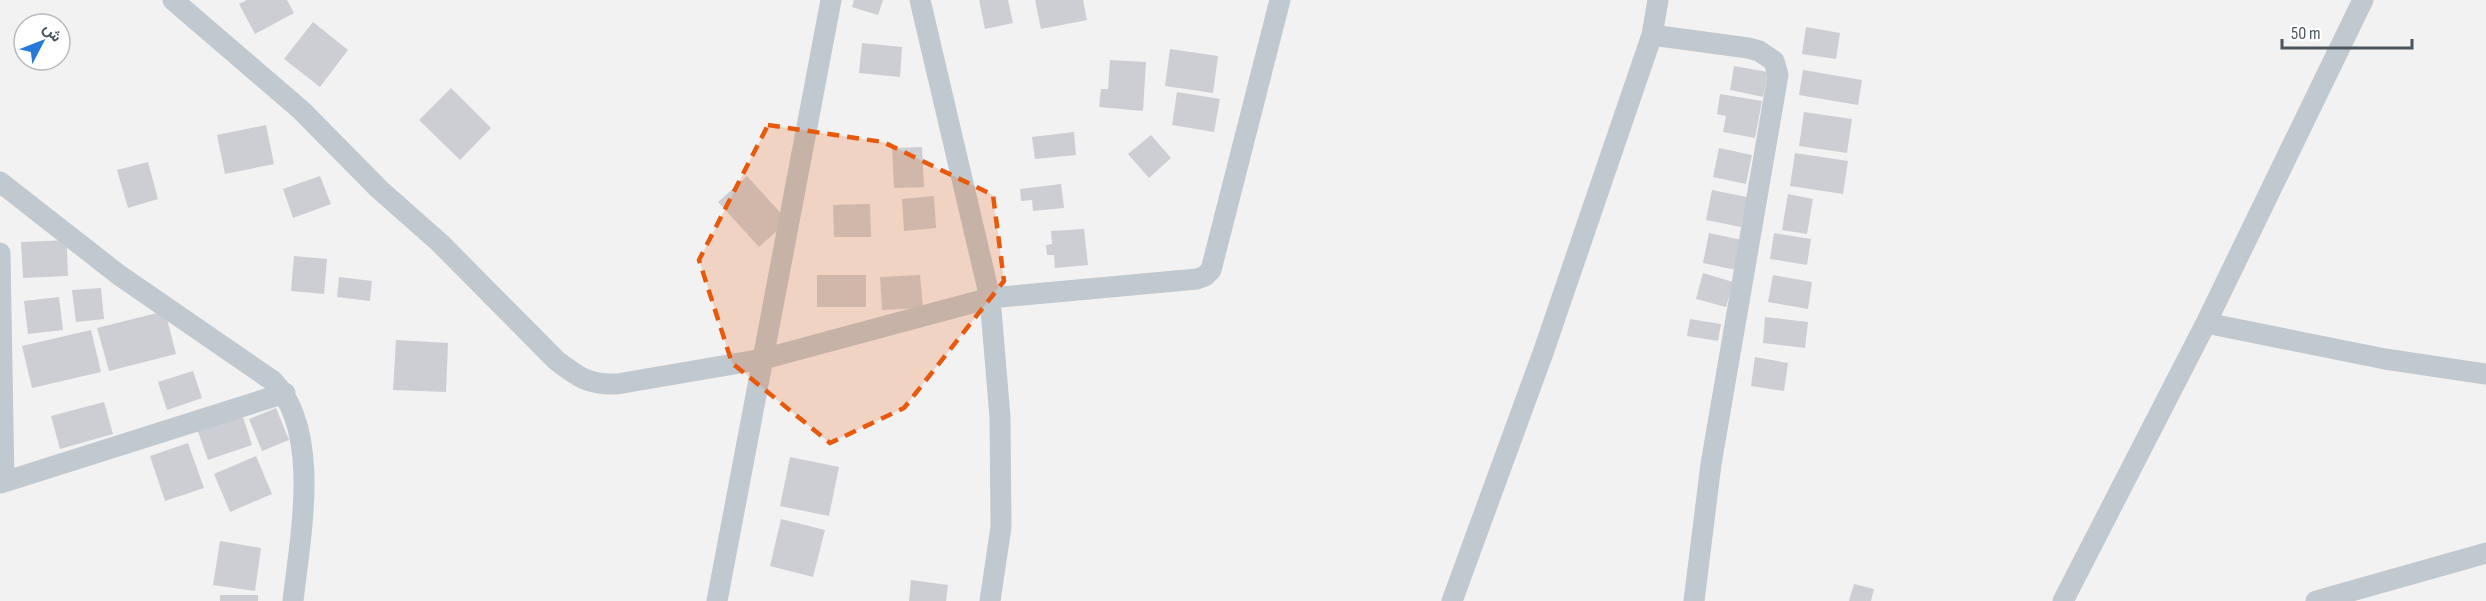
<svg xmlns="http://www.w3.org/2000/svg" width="2486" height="601" font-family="'Sofia Sans Condensed',Vazirmatn,sans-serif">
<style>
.building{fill:#ccced3}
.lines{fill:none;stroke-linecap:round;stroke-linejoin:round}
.minor{stroke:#c0c9cf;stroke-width:21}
.marked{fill:#e8590c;fill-opacity:0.2;stroke:#e8590c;stroke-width:4.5;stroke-dasharray:12 8;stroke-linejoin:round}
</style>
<rect width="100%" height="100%" fill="#f3f2f2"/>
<path class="building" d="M247,0h40l7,13 -39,21 -16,-30z
M854,0h29l-5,15 -26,-8z
M979,0h29l5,23 -28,6z
M1035,0h48l4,20 -46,9z
M313,22l35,28 -28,37 -36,-28z
M1806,27l34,6 -4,26 -34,-5z
M862,43l40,4 -2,30 -41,-4z
M1170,49l48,7 -5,37 -48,-7z
M1110,60l36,2 -3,49 -44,-4 2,-18h7z
M1734,66l34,6 -5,25 -33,-7z
M1803,70l59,10 -4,25 -59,-10z
M451,88l40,40 -31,32 -41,-40z
M1177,92l43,7 -6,33 -42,-7z
M1720,94l42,7 -7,37 -32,-6 3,-16 -9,-2z
M1804,112l48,7 -5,34 -48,-7z
M266,125l8,39 -49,10 -8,-39z
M1074,132l2,23 -41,4 -3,-22z
M1151,135l20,23 -22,20 -21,-24z
M922,147l2,40 -30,1 -2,-40z
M1719,148l33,7 -6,29 -33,-7z
M1795,153l53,8 -5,33 -53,-8z
M148,162l10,37 -30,9 -11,-38z
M320,176l11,28 -38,14 -10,-29z
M747,176l41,45 -29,26 -41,-45z
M1061,184l3,24 -31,3 -1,-11 -11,1 -1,-12z
M1712,190l35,7 -6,30 -35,-7z
M1788,194l25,5 -6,35 -25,-4z
M934,196l2,32 -32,3 -2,-32z
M870,204l1,33h-37l-1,-32z
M1084,229l4,36 -33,3 -1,-13h-7l-1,-10 6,-1 -1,-13z
M1709,233l33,7 -6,30 -33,-7z
M1774,233l37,6 -4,26 -37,-6z
M70,240l4,8h-7l1,28 -45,2 -2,-36z
M294,256l33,3 -3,35 -33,-3z
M1703,273l30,9 -7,25 -30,-8z
M817,275h49v32h-49z
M920,275l3,33 -41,2 -2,-33z
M1773,275l39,7 -4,27 -40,-7z
M339,277l33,4 -2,20 -33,-4z
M101,288l3,31 -28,3 -4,-32z
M59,297l4,33 -35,4 -4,-33z
M165,311l11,43 -67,17 -12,-43z
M1765,317l43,5 -3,26 -42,-5z
M1690,319l31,5 -3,17 -31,-5z
M91,330l10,42 -69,16 -10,-42z
M396,340l52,3 -2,49 -53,-2z
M1755,357l33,6 -4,28 -33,-5z
M193,371l9,27 -35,12 -9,-28z
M104,402l9,32 -53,15 -9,-33z
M276,408l13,32 -27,11 -13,-32z
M241,411l11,34 -44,15 -12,-34z
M188,443l16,45 -39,13 -15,-45z
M256,456l16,38 -42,18 -16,-38z
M790,457l49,10 -10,49 -49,-10z
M781,519l44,11 -12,47 -43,-11z
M220,541l41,7 -6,43 -42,-6z
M911,580l37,5 -2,16h-37z
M1854,584l20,5 -3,12h-22z
M220,595h38v6h-38z"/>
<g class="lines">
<path class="minor" d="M173,0l128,110 78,79 61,54 116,117c22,17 32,25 61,24l146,-25 227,-61 -70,-298
M1652,35l96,13 11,3 15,10 4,14 -67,389 -17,137
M0,182l119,93 154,106c49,50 27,156 20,220
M0,253l4,229 -4,1
M2206,323l179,36 101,15
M4,482l281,-89
M717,601l114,-601
M990,601l11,-74 -1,-110 -10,-119 207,-19 8,-3 6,-6 69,-270
M1452,601l91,-248 109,-318 6,-35
M2063,601l143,-278 157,-323
M2316,601l170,-48"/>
</g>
<path class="marked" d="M768,125l115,17 110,53 11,86 -100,127 -74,35 -98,-80 -33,-103z"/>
<g transform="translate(42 42) rotate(48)"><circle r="28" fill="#ffffff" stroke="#b7bbbf" stroke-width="1.5"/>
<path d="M0-4.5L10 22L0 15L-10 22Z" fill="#2778d8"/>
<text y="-9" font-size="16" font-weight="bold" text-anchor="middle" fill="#4a555e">ش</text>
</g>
<path d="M2282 39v9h130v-9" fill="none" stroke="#4a555e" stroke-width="3"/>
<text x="2291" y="39" font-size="18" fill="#4a555e" stroke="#ffffff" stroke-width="4.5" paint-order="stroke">50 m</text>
</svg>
